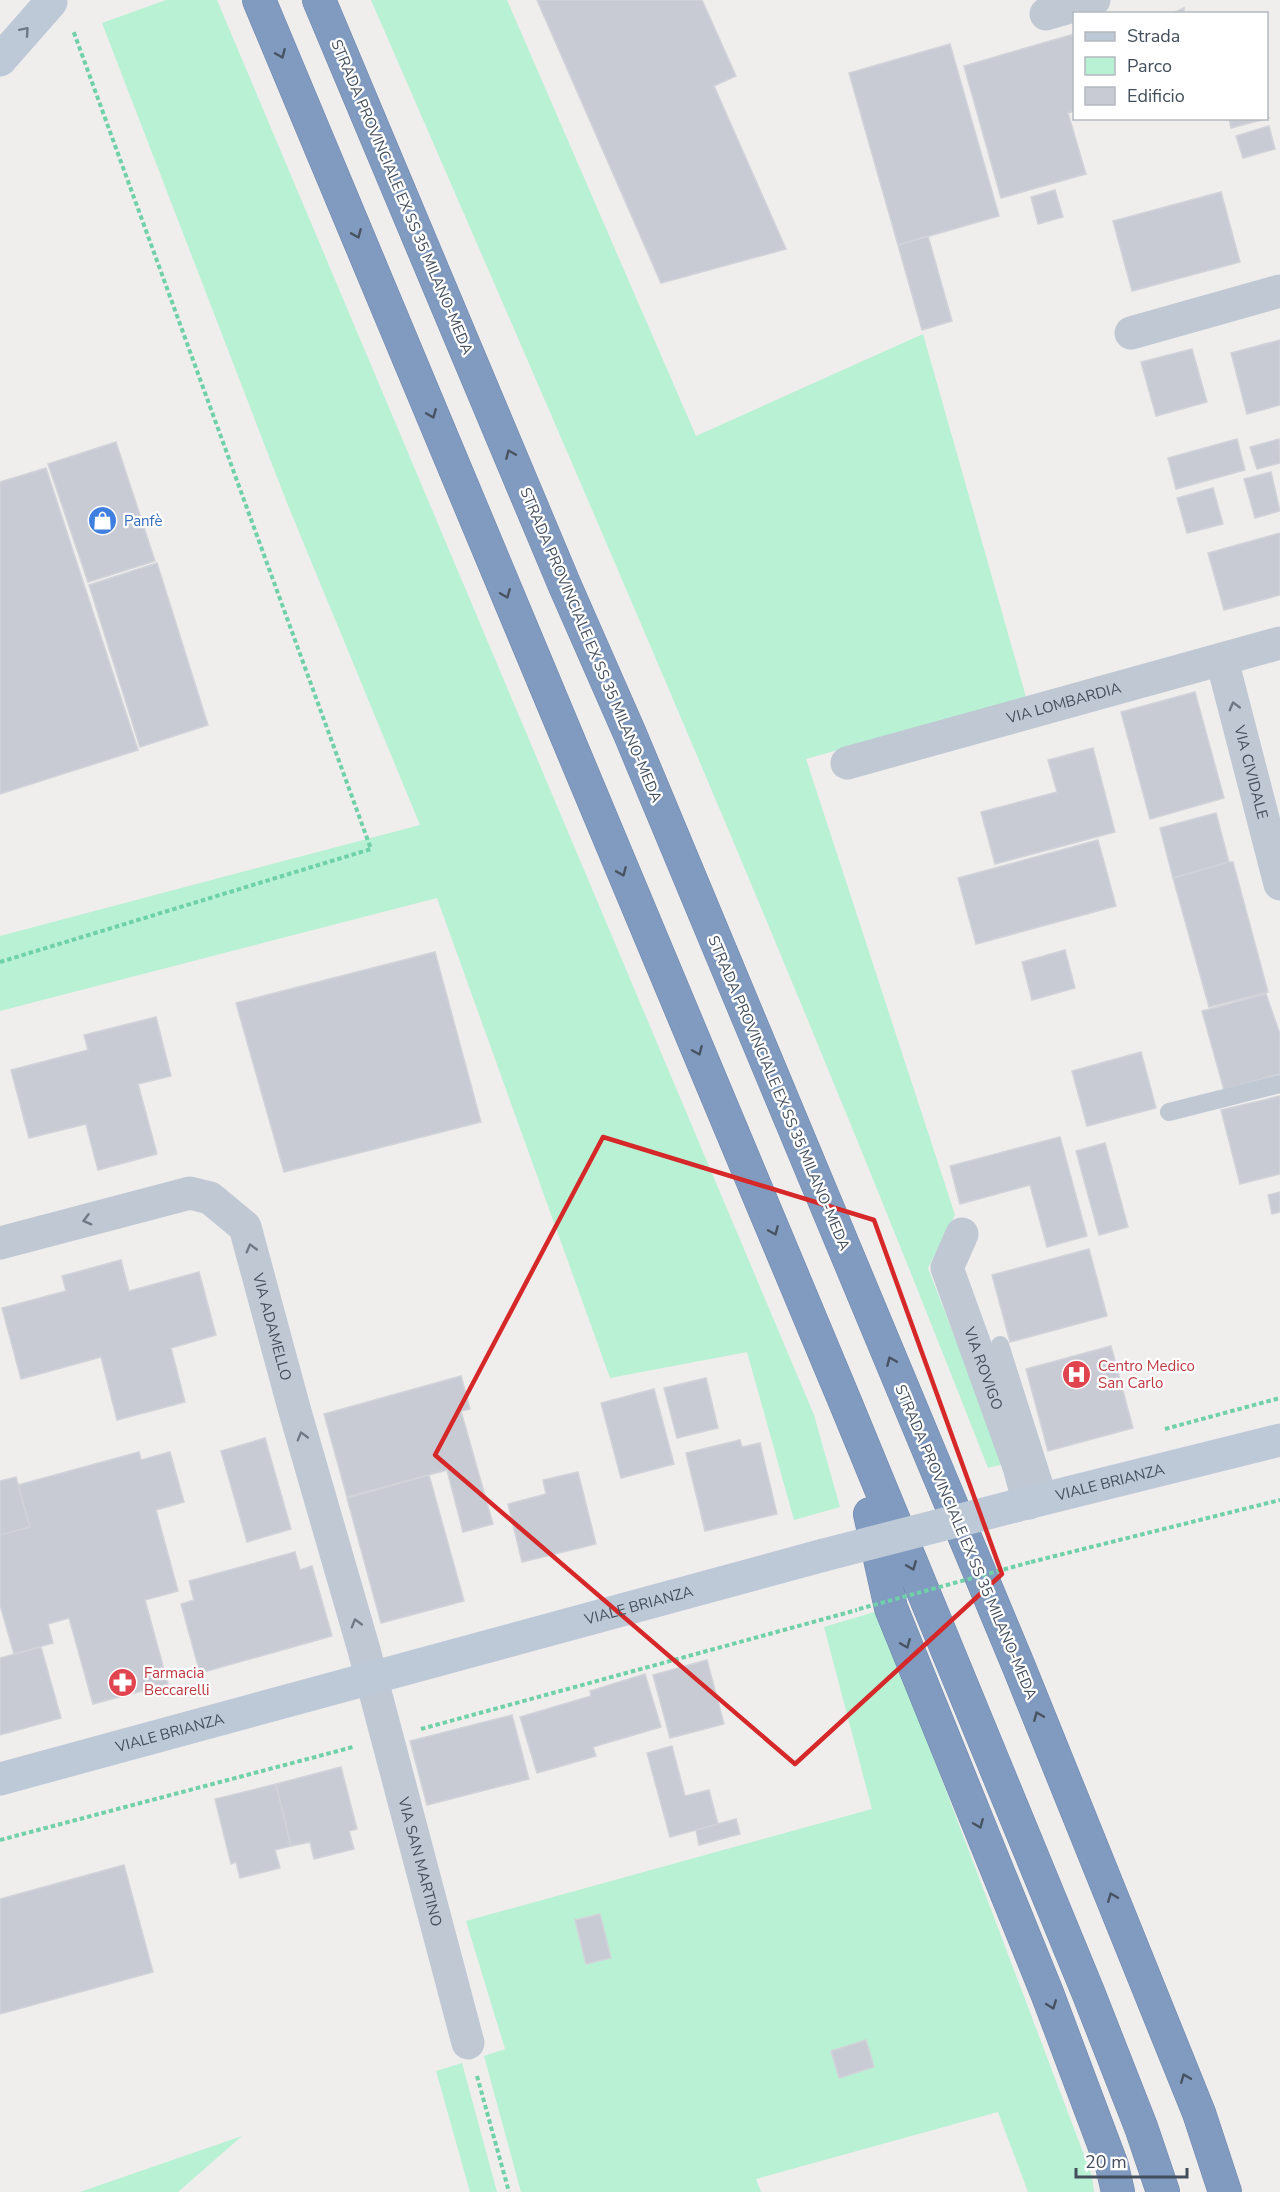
<svg xmlns="http://www.w3.org/2000/svg" width="1280" height="2192" font-family="'Nunito Sans',sans-serif">
<style>
.green{fill:#b8f1d3}
.building{fill:#c9cbd4;stroke:#d1d3d9;stroke-width:1.5}
.lines{fill:none;stroke-linecap:round;stroke-linejoin:round}
.highway-casing{stroke:#6d86ab;stroke-width:34}
.path{stroke:#6ed1a8;stroke-width:4;stroke-dasharray:4.5 3;stroke-linecap:butt}
.lane{stroke:#c0c8d4;stroke-width:18}
.street{stroke:#c0c8d4;stroke-width:33}
.secondary{stroke:#bec9d8;stroke-width:33}
.highway{stroke:#819bc0;stroke-width:33}
.path-bridge{stroke:#6ed1a8;stroke-width:4;stroke-dasharray:4.5 3;stroke-linecap:butt}
.secondary-bridge{stroke:#bec9d8;stroke-width:33}
.oneway{stroke:#6f7a87}
.oneway2{stroke:#475361}
.oneway3{stroke:#6f7986}
.marked{fill:none;stroke:#d62828;stroke-width:4.5;stroke-linejoin:round}
.labels{text-anchor:middle;dominant-baseline:central;stroke-width:4.5;stroke-linejoin:round;paint-order:stroke}
.street-label{font-size:15px;fill:#444f5c;stroke:#fff}
.shop-label{font-size:15px;fill:#366cbe;stroke:#fff;text-anchor:start}
.health-label{font-size:15px;fill:#be3a42;stroke:#fff;text-anchor:start}
</style>
<rect width="100%" height="100%" fill="#f0eded"/>
<path class="green" d="M166,0h51l597,1415 26,92 -46,13 -47,-168 -137,26 -173,-480 -437,113v-75l420,-111 -133,-322 -185,-480z
M371,0h136l189,436 227,-102 103,363 -220,62 149,456 -27,53 76,196 -16,4c-193,-495 -405,-981 -617,-1468z
M878,1611l214,565 2,16h-66l-30,-80 -242,67 5,13h-240l-37,-136 21,-7 -39,-128 406,-112 -48,-182z
M462,2063l35,129h-27l-34,-121z
M242,2136l-64,56h-98z"/>
<path class="building" d="M537,0h165l34,76 -22,10 72,163 -125,34z
M1184,8v6h-13z
M1074,34v77l-6,2 18,61 -85,24 -37,-132z
M950,44l49,172 -101,29 -49,-172z
M1266,111l3,7 -38,10 -2,-10h37z
M1269,126l6,23 -32,9 -7,-22z
M1055,190l8,27 -25,7 -7,-27z
M1221,192l19,70 -108,29 -19,-70z
M928,236l24,85 -30,9 -24,-85z
M1280,340v65l-33,9 -16,-61z
M1192,349l15,53 -51,14 -15,-54z
M1237,439l8,31 -69,19 -8,-31z
M1279,439l1,24 -23,6 -7,-22z
M116,442l39,119 -67,21 -40,-118z
M46,468l92,282 -138,44v-312z
M1271,472l9,39 -25,7 -11,-39z
M1213,488l10,36 -36,9 -10,-35z
M1280,533v62l-56,15 -16,-57z
M157,563l51,162 -68,22 -51,-162z
M1195,692l29,106 -74,21 -29,-107z
M1093,748l22,84 -120,32 -14,-52 76,-20 -9,-32z
M1216,813l13,49 -56,16 -13,-50z
M1098,840l18,66 -140,38 -18,-66z
M1229,862h4l35,130 -59,15 -36,-129z
M1065,950l10,38 -43,12 -10,-38z
M435,952l46,170 -197,50 -48,-169z
M1266,994l14,40v40l-56,16 -22,-79z
M156,1017l15,59 -33,8 19,70 -59,16 -12,-46 -57,14 -18,-68 77,-20 -4,-15z
M1141,1052l15,56 -69,18 -15,-55z
M1280,1096v78l-40,10 -19,-74z
M1060,1137l27,99 -40,11 -17,-62 -70,19 -10,-38z
M1105,1143l23,84 -29,8 -23,-84z
M1280,1192v20l-8,2 -4,-19z
M1089,1249l18,67 -97,26 -18,-67z
M121,1260l8,31 70,-19 17,63 -45,13 14,54 -68,18 -16,-63 -80,22 -19,-71 64,-17 -4,-15z
M1111,1346l22,82 -85,23 -22,-82z
M461,1376l9,33 -9,2 32,113 -30,8 -16,-62 -100,27 -23,-83z
M706,1378l12,50 -41,10 -13,-50z
M654,1389l20,75 -53,14 -20,-75z
M265,1438l26,91 -44,13 -26,-91z
M740,1440l2,7 18,-4 17,71 -72,17 -19,-78z
M139,1452l2,8 29,-8 14,50 -28,8 22,81 -33,9 23,84 -75,20 -24,-86 -21,6 5,19 -39,11 -14,-49v-70l30,-8 -12,-42z
M578,1472l18,72 -74,18 -14,-58 38,-10 -3,-14z
M429,1475l35,126 -83,22 -34,-125z
M16,1477l14,50 -30,8v-54z
M295,1552l5,18 12,-4 20,70 -132,37 -19,-69 13,-4 -5,-19z
M41,1647l20,71 -61,17v-77z
M707,1660l17,64 -54,14 -17,-63z
M645,1674l16,53 -68,20 3,9 -59,17 -17,-56 71,-21 -1,-5z
M512,1715l17,64 -102,26 -17,-64z
M672,1746l13,50 24,-6 9,34 -48,13 -23,-84z
M341,1767l16,62 -8,2 5,18 -40,10 -4,-17 -19,4 -15,-62z
M276,1784l15,62 -16,4 5,18 -40,10 -4,-16 -5,2 -16,-65z
M736,1819l4,15 -41,11 -3,-15z
M124,1865l29,107 -153,42v-115z
M600,1914l11,44 -25,6 -11,-44z
M866,2040l8,27 -35,11 -8,-27z"/>
<g class="lines">
<defs>
<path id="highway" d="M259,0l587,1404 242,588 53,135 22,65
M319,0l246,586 65,148 389,933 180,446 26,79
M870,1514l21,94 156,385 65,173 6,26"/>
</defs>
<use href="#highway" class="highway-casing"/>
<path class="path" d="M0,962l371,-113 -298,-819
M1165,1429l115,-31
M1031,1562l249,-62
M421,1729l436,-119
M0,1840l353,-93
M477,2076l32,116"/>
<path class="lane" d="M1169,1112l111,-28
M1000,1345l49,154"/>
<g class="street">
<path d="M1046,14l48,-14"/>
<path d="M1131,333l149,-42"/>
<path id="s1" d="M1222,660l58,224"/>
<path id="s2" d="M847,763l433,-120"/>
<path id="s3" d="M962,1234l-15,34 72,199 10,36"/>
<path id="s4" d="M0,1243l190,-50 20,5 35,29 49,181 70,242 104,393"/>
</g>
<g class="secondary">
<path d="M0,60l51,-58"/>
<path id="s5" d="M1015,1506l265,-66"/>
<path id="s6" d="M0,1779l824,-224"/>
</g>
<use href="#highway" class="highway"/>
<path class="path-bridge" d="M859,1609l172,-47"/>
<path class="secondary-bridge" d="M824,1555l191,-49"/>
</g>
<defs><path id="oneway-chevron" d="M-2-3.5L2.5 0L-2 3.5" fill="none" stroke-width="1.6" stroke-linecap="round" stroke-linejoin="round" transform="scale(1.5)"/></defs>
<use class="oneway" href="#oneway-chevron" transform="translate(25 31) rotate(-49)"/>
<g class="oneway2">
<use href="#oneway-chevron" transform="translate(281 54) rotate(67)"/>
<use href="#oneway-chevron" transform="translate(357 234) rotate(67)"/>
<use href="#oneway-chevron" transform="translate(432 414) rotate(68)"/>
<use href="#oneway-chevron" transform="translate(510 454) rotate(-113)"/>
<use href="#oneway-chevron" transform="translate(506 594) rotate(68)"/>
<use href="#oneway-chevron" transform="translate(622 872) rotate(67)"/>
<use href="#oneway-chevron" transform="translate(698 1051) rotate(67)"/>
<use href="#oneway-chevron" transform="translate(774 1231) rotate(67)"/>
<use href="#oneway-chevron" transform="translate(891 1361) rotate(-113)"/>
<use href="#oneway-chevron" transform="translate(912 1566) rotate(68)"/>
<use href="#oneway-chevron" transform="translate(906 1644) rotate(68)"/>
<use href="#oneway-chevron" transform="translate(1038 1716) rotate(-112)"/>
<use href="#oneway-chevron" transform="translate(979 1824) rotate(68)"/>
<use href="#oneway-chevron" transform="translate(1112 1897) rotate(-112)"/>
<use href="#oneway-chevron" transform="translate(1052 2005) rotate(69)"/>
<use href="#oneway-chevron" transform="translate(1185 2078) rotate(-112)"/>
</g>
<g class="oneway3">
<use href="#oneway-chevron" transform="translate(1234 706) rotate(-105)"/>
<use href="#oneway-chevron" transform="translate(87 1220) rotate(165)"/>
<use href="#oneway-chevron" transform="translate(251 1248) rotate(-105)"/>
<use href="#oneway-chevron" transform="translate(302 1436) rotate(-106)"/>
<use href="#oneway-chevron" transform="translate(356 1623) rotate(-106)"/>
</g>
<path class="marked" d="M603,1137l271,83 128,354 -207,190 -360,-309z"/>
<defs>
<symbol id="shop-disc" viewBox="-11 -11 22 22"><circle r="9.5" fill="#3f7fe0" stroke="#fff"/><path d="M-5-2.5h2.3a2.7 3.5 0 0 1 5.4 0H5L5.5 6h-11ZM-1.5-2.5h3a1.5 2.3 0 0 0-3 0Z" fill="#fff"/></symbol>
<symbol id="hospital-disc" viewBox="-11 -11 22 22"><circle r="9.5" fill="#e0444e" stroke="#fff"/><path d="M-5-5h3v3.5h4V-5h3V5h-3V1.5h-4V5h-3Z" fill="#fff"/></symbol>
<symbol id="pharmacy-disc" viewBox="-11 -11 22 22"><circle r="9.5" fill="#e0444e" stroke="#fff"/><path d="M-2-6h4v4h4v4h-4v4h-4v-4h-4v-4h4Z" fill="#fff"/></symbol>
</defs>
<g fill-rule="evenodd">
<use href="#shop-disc" x="86" y="504" width="33" height="33"/>
<use href="#hospital-disc" x="1060" y="1358" width="33" height="33"/>
<use href="#pharmacy-disc" x="106" y="1666" width="33" height="33"/>
</g>
<g class="labels">
<g class="street-label">
<text transform="translate(402 197) rotate(67)">STRADA PROVINCIALE EX SS 35 MILANO-MEDA</text>
<text transform="translate(591 645) rotate(67)">STRADA PROVINCIALE EX SS 35 MILANO-MEDA</text>
<text stroke="none"><textPath href="#s2" startOffset="225">VIA LOMBARDIA</textPath></text>
<text stroke="none"><textPath href="#s1" startOffset="116">VIA CIVIDALE</textPath></text>
<text transform="translate(779 1093) rotate(67)">STRADA PROVINCIALE EX SS 35 MILANO-MEDA</text>
<text stroke="none"><textPath href="#s4" startOffset="366">VIA ADAMELLO</textPath></text>
<text stroke="none"><textPath href="#s3" startOffset="144">VIA ROVIGO</textPath></text>
<text stroke="none"><textPath href="#s5" startOffset="98">VIALE BRIANZA</textPath></text>
<text transform="translate(966 1542) rotate(67)">STRADA PROVINCIALE EX SS 35 MILANO-MEDA</text>
<text stroke="none"><textPath href="#s6" startOffset="662">VIALE BRIANZA</textPath></text>
<text stroke="none"><textPath href="#s6" startOffset="176">VIALE BRIANZA</textPath></text>
<text stroke="none"><textPath href="#s4" startOffset="921">VIA SAN MARTINO</textPath></text>
</g>
<g class="shop-label">
<text x="124" y="521">Panfè</text>
</g>
<g class="health-label">
<text x="1098" y="1366">Centro Medico<tspan x="1098" dy="17">San Carlo</tspan></text>
<text x="144" y="1673">Farmacia<tspan x="144" dy="17">Beccarelli</tspan></text>
</g>
</g>
<rect x="1073" y="12" width="195" height="108" fill="#ffffff" stroke="#b4b9be" stroke-width="1.5"/>
<rect x="1085" y="32" width="30" height="9" fill="#bec9d8" stroke="#b4b9be" stroke-width="1.5"/>
<text x="1127" y="42" font-size="18" fill="#444f5c">Strada</text>
<rect x="1085" y="57" width="30" height="18" fill="#b8f1d3" stroke="#b4b9be" stroke-width="1.5"/>
<text x="1127" y="72" font-size="18" fill="#444f5c">Parco</text>
<rect x="1085" y="87" width="30" height="18" fill="#c9cbd4" stroke="#b4b9be" stroke-width="1.5"/>
<text x="1127" y="102" font-size="18" fill="#444f5c">Edificio</text>
<path d="M1076 2168v9h111v-9" fill="none" stroke="#444f5c" stroke-width="3"/>
<text x="1085" y="2168" font-size="18" fill="#444f5c" stroke="#ffffff" stroke-width="4.5" paint-order="stroke">20 m</text>
</svg>
